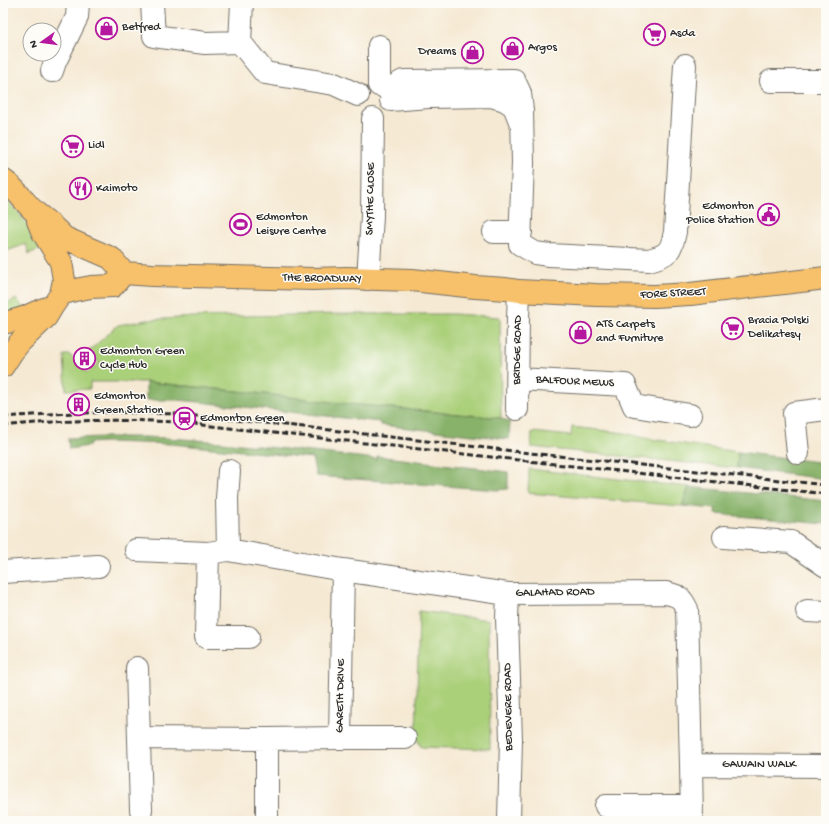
<svg xmlns="http://www.w3.org/2000/svg" width="829" height="824" font-family="'Gochi Hand',sans-serif">
<style>
.green{fill:#abd07a;stroke:#6b7e52}
.forest{fill:#88b26a;stroke:#5a6e4a}
.lines{fill:none;stroke-linecap:round;stroke-linejoin:round}
.minor-casing{stroke:#726e66;stroke-width:24}
.major-casing{stroke:#726e66;stroke-width:24}
.minor{stroke:#fff;stroke-width:22}
.major{stroke:#f7c06b;stroke-width:22}
.rail{stroke:#2b2b2b;stroke-width:3;stroke-dasharray:6 3;stroke-linecap:butt}
.labels{text-anchor:middle;dominant-baseline:central;stroke-width:3;stroke-linejoin:round;paint-order:stroke}
.poi-label{font-size:12px;fill:#2b2b2b;stroke:#fdfcf7;text-anchor:start}
.street-label{font-size:12px;fill:#2b2b2b;stroke:#fdfcf7}
</style>
<rect width="100%" height="100%" fill="#fdfcf7"/>
<filter id="ink" filterUnits="userSpaceOnUse"><feTurbulence type="fractalNoise" baseFrequency=".025" numOctaves="2"/><feDisplacementMap in="SourceGraphic" scale="8" xChannelSelector="R" yChannelSelector="G"/><feConvolveMatrix kernelMatrix="1 2 1 2 8 2 1 2 1" color-interpolation-filters="sRGB"/></filter>
<filter id="wash" filterUnits="userSpaceOnUse"><feTurbulence type="fractalNoise" baseFrequency=".012" numOctaves="4" result="noise"/><feDisplacementMap in="SourceGraphic" scale="16" xChannelSelector="R" yChannelSelector="G"/><feGaussianBlur stdDeviation="0.9" result="paint"/><feColorMatrix in="noise" values="0 0 0 0 0 0 0 0 0 0 0 0 0 0 0 0 0 1.4 0 .05"/><feComposite in="paint" operator="in"/></filter>
<g filter="url(#wash)">
<rect width="100%" height="100%" fill="#f5e9d3"/>
<path class="green" d="M3,197c17,14 28,33 41,50l-15,7 -3,-10 -22,8 -1,3z
M3,297l4,7 9,-5 10,11 -23,3z
M343,314h110l47,3 1,101 -152,-14 -102,-12 -101,-10h-56v7l-24,1 -2,-35h6l17,18 12,-10 -10,-12 29,-26 29,-5 47,-3z
M572,427l53,6 20,5 93,14 -1,16 -206,-21 1,-15 39,4z
M529,469l160,18 -7,19 -154,-13z
M419,611l70,9 1,129 -69,-2 -5,-10z"/>
<path class="forest" d="M146,382l101,10 102,12 152,14 9,4 -1,17 -129,-14v-3l-181,-20 -22,-2h-31z
M107,437h38l38,2 39,3 154,17 1,-3 131,16v17l-11,1 -181,-14 -4,-18 -140,-14 -67,-2 -16,1v3l-20,3 -1,-11z
M738,452l88,11v16l-89,-11z
M689,487l137,14v23l-110,-10v-5l-34,-3z"/>
</g>
<g filter="url(#ink)">
<g class="lines">
<defs>
<path id="minor" d="M152,3l2,33 51,7 35,-1
M242,3l-2,39 25,31 69,11 24,11
M52,71l3,-9 22,-45 1,-14
M771,81h55
M379,85v-39
M388,90l15,-9 111,-1 6,13 2,18 1,52 -3,81 15,9 14,2 100,5c19,-5 22,-8 26,-28l10,-167
M391,100l37,-3 63,-1 14,4 9,6 7,18
M494,232h27
M368,279l4,-63 1,-97
M518,379l107,6 9,21 56,9
M517,409l1,-91 1,-27
M798,453l-4,-40 32,-4
M724,537l67,5 35,24
M136,550l72,3 20,-3 115,20 165,24 158,-1c13,3 15,4 21,16l4,156 1,56
M228,550l-1,-52 2,-27
M208,553l-2,84h42
M3,572l95,-6
M508,594l-1,24 4,122 -2,81
M807,611l19,1
M137,668l4,142
M139,738l128,1
M340,738h65
M691,765l135,1
M606,806h86
M267,821v-82l73,-1 3,-168"/>
<path id="major" d="M3,180c13,8 20,21 31,31 5,5 12,9 17,14 5,4 9,9 14,13l46,20 13,15 28,2 161,4 33,-1 66,2 63,7 31,2 13,2 77,4 59,1 35,-2 136,-16
M61,294l14,-4 16,-3 22,-1 11,-13
M3,323c10,-2 20,-4 29,-9 7,-3 11,-5 19,-7
M3,366l9,-14 9,-11 25,-24 6,-10 9,-13 3,-14 -3,-18 -19,-31 -4,-10"/>
</defs>
<use href="#minor" class="minor-casing"/>
<use href="#major" class="major-casing"/>
<use href="#minor" class="minor"/>
<use href="#major" class="major"/>
<path class="rail" d="M3,417l46,-3 36,-1 29,-1 62,2 128,13 226,26 296,32
M3,426c57,-6 115,-7 172,-4l651,72"/>
</g>
</g>
<defs>
<symbol id="shop-ring" viewBox="-11 -11 22 22"><circle r="9.5" fill="#fdfcf7" stroke="#b5179e" stroke-width="1.5"/><path d="M-5-2.5h2.3a2.7 3.5 0 0 1 5.4 0H5L5.5 6h-11ZM-1.5-2.5h3a1.5 2.3 0 0 0-3 0Z" fill="#b5179e"/></symbol>
<symbol id="supermarket-ring" viewBox="-11 -11 22 22"><circle r="9.5" fill="#fdfcf7" stroke="#b5179e" stroke-width="1.5"/><path d="M-6-5.5h2.5l.6 2H6L4.5 2H-2.5L-4.4-4H-6ZM-1.5 3.2a1.3 1.3 0 1 0 .1 0ZM3 3.2a1.3 1.3 0 1 0 .1 0Z" fill="#b5179e"/></symbol>
<symbol id="restaurant-ring" viewBox="-11 -11 22 22"><circle r="9.5" fill="#fdfcf7" stroke="#b5179e" stroke-width="1.5"/><path d="M-5-6h1v4h1v-4h1v4h1v-4h1v5L-1.5 .5V6h-2V.5L-5-1ZM5-6V6H3V1.5H1.5Q1.5-4 5-6Z" fill="#b5179e"/></symbol>
<symbol id="civic-ring" viewBox="-11 -11 22 22"><circle r="9.5" fill="#fdfcf7" stroke="#b5179e" stroke-width="1.5"/><path d="M-.6-6.5H3V-4.5H.6V-3L4-1V1h2V6H-6V1h2V-1L-.6-3ZM-1.2 2.5V6h2.4V2.5Z" fill="#b5179e"/></symbol>
<symbol id="stadium-ring" viewBox="-11 -11 22 22"><circle r="9.5" fill="#fdfcf7" stroke="#b5179e" stroke-width="1.5"/><path d="M0-5a6.5 5 0 1 0 0 10a6.5 5 0 1 0 0-10ZM-3.5-1.8h7v3.6h-7Z" fill="#b5179e"/></symbol>
<symbol id="building-ring" viewBox="-11 -11 22 22"><circle r="9.5" fill="#fdfcf7" stroke="#b5179e" stroke-width="1.5"/><path d="M-4-6H4V6H1V3H-1V6H-4ZM-2.5-4.3h1.7v1.8h-1.7ZM.8-4.3h1.7v1.8H.8ZM-2.5-1h1.7V.8h-1.7ZM.8-1h1.7V.8H.8Z" fill="#b5179e"/></symbol>
<symbol id="station-ring" viewBox="-11 -11 22 22"><circle r="9.5" fill="#fdfcf7" stroke="#b5179e" stroke-width="1.5"/><path d="M-3-6H3Q5-6 5-4V2Q5 4 3 4L4.5 6H3L1.5 4h-3L-3 6H-4.5L-3 4Q-5 4-5 2V-4Q-5-6-3-6ZM-3.5-4v3h7v-3ZM-3.5 1v1.5H-2V1ZM2 1v1.5H3.5V1Z" fill="#b5179e"/></symbol>
</defs>
<g fill-rule="evenodd">
<use href="#shop-ring" x="94" y="16" width="25" height="25"/>
<use href="#supermarket-ring" x="642" y="22" width="25" height="25"/>
<use href="#shop-ring" x="500" y="36" width="25" height="25"/>
<use href="#shop-ring" x="460" y="40" width="25" height="25"/>
<use href="#supermarket-ring" x="60" y="134" width="25" height="25"/>
<use href="#restaurant-ring" x="68" y="176" width="25" height="25"/>
<use href="#civic-ring" x="756" y="202" width="25" height="25"/>
<use href="#stadium-ring" x="228" y="212" width="25" height="25"/>
<use href="#supermarket-ring" x="720" y="316" width="25" height="25"/>
<use href="#shop-ring" x="568" y="320" width="25" height="25"/>
<use href="#building-ring" x="72" y="346" width="25" height="25"/>
<use href="#building-ring" x="66" y="392" width="25" height="25"/>
<use href="#station-ring" x="172" y="406" width="25" height="25"/>
</g>
<g class="labels">
<g class="poi-label">
<text x="122" y="28">Betfred</text>
<text x="670" y="34">Asda</text>
<text x="528" y="48">Argos</text>
<text x="456" y="52" text-anchor="end">Dreams</text>
<text x="88" y="146">Lidl</text>
<text x="96" y="189">Kaimoto</text>
<text x="754" y="207" text-anchor="end">Edmonton<tspan x="754" dy="14">Police Station</tspan></text>
<text x="256" y="218">Edmonton<tspan x="256" dy="14">Leisure Centre</tspan></text>
<text x="748" y="321">Bracia Polski<tspan x="748" dy="14">Delikatesy</tspan></text>
<text x="596" y="325">ATS Carpets<tspan x="596" dy="14">and Furniture</tspan></text>
<text x="100" y="352">Edmonton Green<tspan x="100" dy="14">Cycle Hub</tspan></text>
<text x="94" y="397">Edmonton<tspan x="94" dy="14">Green Station</tspan></text>
<text x="200" y="419">Edmonton Green</text>
</g>
<g class="street-label">
<text transform="translate(371 199) rotate(-89)">SMYTHE CLOSE</text>
<text transform="translate(322 279) rotate(1)">THE BROADWAY</text>
<text transform="translate(673 294) rotate(-3)">FORE STREET</text>
<text transform="translate(518 350) rotate(-89)">BRIDGE ROAD</text>
<text transform="translate(575 382) rotate(3)">BALFOUR MEWS</text>
<text transform="translate(555 593) rotate(-1)">GALAHAD ROAD</text>
<text transform="translate(341 696) rotate(-89)">GARETH DRIVE</text>
<text transform="translate(509 707) rotate(-91)">BEDEVERE ROAD</text>
<text x="759" y="765">GAWAIN WALK</text>
</g>
</g>
<rect width="829" height="824" fill="none" stroke="#fdfcf7" stroke-width="16"/>
<g transform="translate(42 42) rotate(256)"><circle r="19" fill="#fdfcf7" stroke="#a9a8a5"/>
<path d="M0-3L7 15L0 10L-7 15Z" fill="#b5179e"/>
<text y="-6" font-size="11" font-weight="bold" text-anchor="middle" fill="#2b2b2b">N</text>
</g>
</svg>
